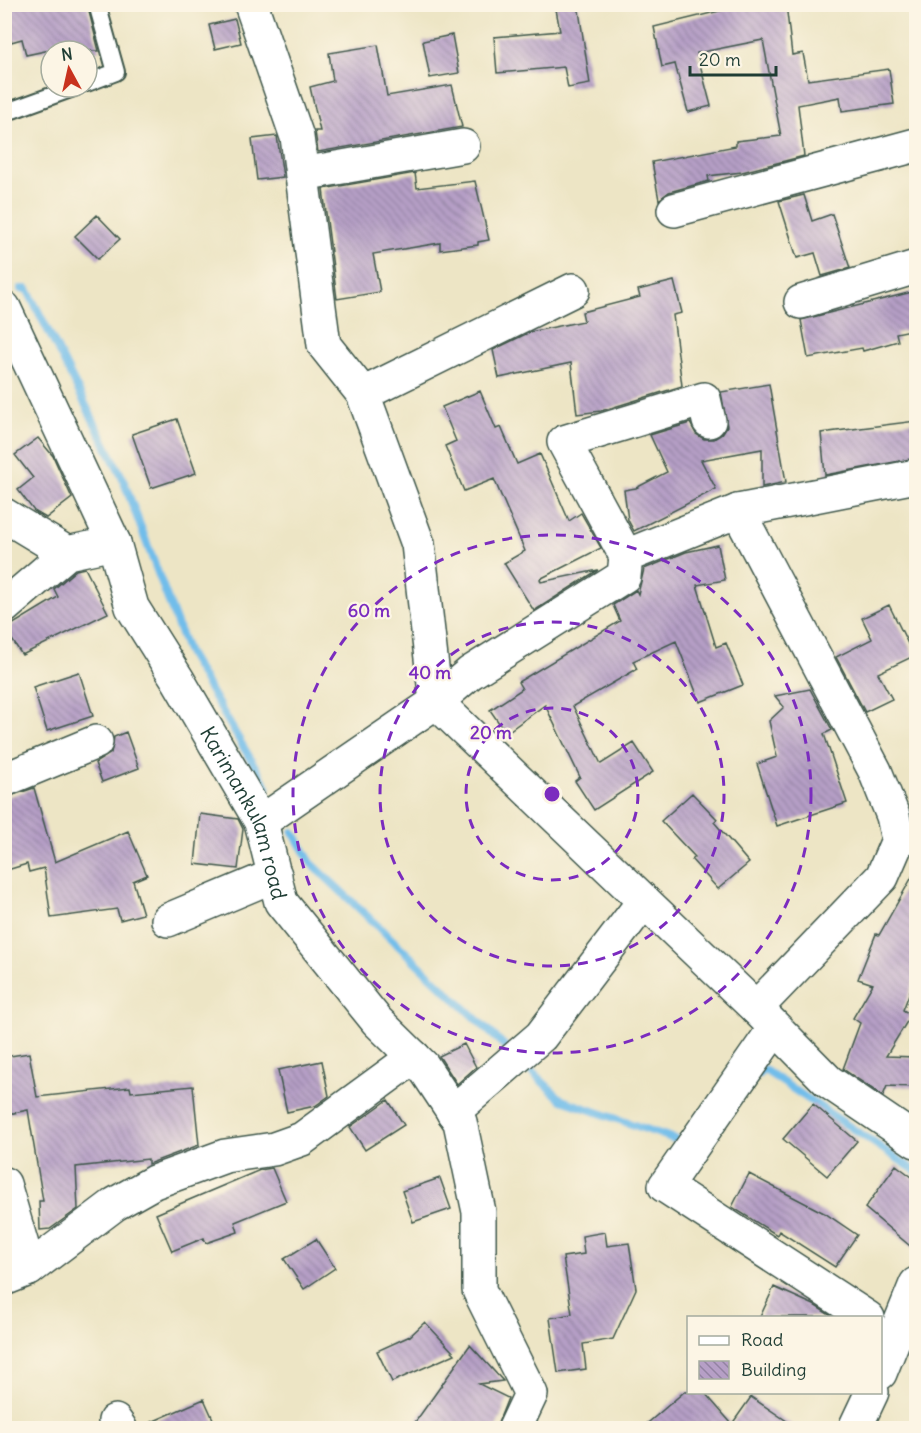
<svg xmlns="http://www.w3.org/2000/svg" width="921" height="1433" font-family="Delius,sans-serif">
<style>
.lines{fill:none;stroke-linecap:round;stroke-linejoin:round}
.stream{stroke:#71bdea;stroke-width:8}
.building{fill:url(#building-back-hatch)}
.service-casing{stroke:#3e564a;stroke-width:20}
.minor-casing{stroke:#3e564a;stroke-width:36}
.service{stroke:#fff;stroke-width:16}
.minor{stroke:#fff;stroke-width:33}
.ring{fill:none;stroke:#7b2cbf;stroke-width:3;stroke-dasharray:10 8}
.labels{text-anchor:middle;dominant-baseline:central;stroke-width:4.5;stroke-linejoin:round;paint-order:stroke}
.street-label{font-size:21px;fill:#1f3d34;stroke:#fcf5e5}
.centre{fill:#7b2cbf;stroke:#fcf5e5;stroke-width:3}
.ring-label{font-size:18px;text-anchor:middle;font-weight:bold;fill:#7b2cbf;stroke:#fcf5e5;stroke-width:4.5;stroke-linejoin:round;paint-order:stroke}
</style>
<defs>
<pattern id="building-back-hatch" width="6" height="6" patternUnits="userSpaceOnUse" patternTransform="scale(1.5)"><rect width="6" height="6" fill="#b69fc6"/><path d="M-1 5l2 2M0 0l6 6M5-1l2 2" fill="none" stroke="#9383a2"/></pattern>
</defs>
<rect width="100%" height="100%" fill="#fcf5e5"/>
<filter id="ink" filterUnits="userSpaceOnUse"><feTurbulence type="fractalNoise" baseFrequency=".0167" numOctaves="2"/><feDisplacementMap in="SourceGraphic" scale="12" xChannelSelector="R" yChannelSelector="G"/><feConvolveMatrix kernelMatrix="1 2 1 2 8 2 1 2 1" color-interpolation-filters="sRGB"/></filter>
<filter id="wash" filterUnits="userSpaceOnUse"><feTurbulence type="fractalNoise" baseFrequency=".008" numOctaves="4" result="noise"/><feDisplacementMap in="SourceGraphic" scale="24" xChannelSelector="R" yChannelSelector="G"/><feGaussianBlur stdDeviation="1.35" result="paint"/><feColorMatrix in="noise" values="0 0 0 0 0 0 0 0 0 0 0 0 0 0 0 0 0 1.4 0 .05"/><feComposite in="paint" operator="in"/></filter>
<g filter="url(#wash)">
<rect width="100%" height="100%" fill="#ede5c5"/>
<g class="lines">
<path class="stream" d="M21,289h6l95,188 66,176 79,134
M293,832l18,31 200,189
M520,1061l42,39 124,43
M759,1074l4,-5 153,102"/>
</g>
<g id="blocks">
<path class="building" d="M4,4h83l12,47h-54l-19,4 -4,-16 -18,5z
M555,4h23l12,80 -22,4 -4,-21 -67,6 -3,-36 66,-6z
M748,4h38l6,51 11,-2 5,27 81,-11 5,35 -52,7 -2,-14 -42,8 6,51 -62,16 -34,4 1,5 -40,11 -10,8 -7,-38 84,-16v-5l45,-5 -18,-96 -66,13 14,53 -23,6 -13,-48 -13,3 -8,-40z
M235,19l6,24 -26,6 -6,-24z
M452,35l7,38 -29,5 -7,-37z
M378,45l9,51 65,-11 10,42 -144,25 -3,-21h5l-10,-44 23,-6 -4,-28z
M277,136l6,41 -26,3 -5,-41z
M415,173l2,15 58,-7 14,59 -11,2v3l-38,5v-7l-67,11 7,38 -43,7 -14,-110z
M804,195l8,26 20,-7 18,54 -28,8 -7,-23 -18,5 -18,-57z
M97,215l23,24 -22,20 -23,-23z
M674,281l8,32 -9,2 9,71 -81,25 -24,3 -6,-51 -72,15 -6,-28 37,-18 54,-11 -2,-9 58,-15 -2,-7z
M916,291v38l-20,4 2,8 -35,10 -1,-3 -54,10 -7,-38z
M769,384l17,98 -24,5v-38l-61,11 15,29 -82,42 -6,-11 -4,-30 12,-2 31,-16 -17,-37 40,-12 6,11 8,5h10l8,-5 5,-8 -6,-34z
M480,391l16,38 5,-2 16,37 23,-10 29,67 12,-8 20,35 -61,31 1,3 57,-12 -64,41 -30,-48 21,-12 -31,-72 -30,12 -19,-45 11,-5 -14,-34z
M177,419l19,54 -45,15 -19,-54z
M916,421v37l-91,17 -4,-42z
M38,438l15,18 19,42 -26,20 -12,-7 -16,-21 15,-12 -18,-23z
M718,545l7,35 -28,5 19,62 10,-4 17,42 -43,17 -24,-61 -43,20 4,8 -64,37 28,58 33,-21 19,29 -59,38 -19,-29 5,-4 -35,-72 -39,28 -16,-23 32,-21 -4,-7 102,-61 -7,-16 23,-15 2,4 6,-25 42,-17z
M85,568l23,45 -86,42 -17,-26 53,-32 -4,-8 22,-19z
M889,605l25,51 -36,17 14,26 -27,13 -29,-55 36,-18 -10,-21z
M79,672l14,44 -46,15 -14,-44z
M810,689l22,41 -8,4 23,69 -70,23 -20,-62 20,-7 -8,-36 15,-14 -9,-11z
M126,732l13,36 -37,14 -7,-19 16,-10 3,-16z
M34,788l21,74 73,-31 19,44 -14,6 10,33 -23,6 -3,-11 -66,9 -7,-50 -15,4 -2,-8 -23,7v-73z
M692,793l25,26 -3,3 35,41 -31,26 -26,-29 3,-3 -34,-36z
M200,814l38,5 5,10 -5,40 -43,-5z
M916,870v106l-13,34 8,5 -25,41 30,1v30l-29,-1 -4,10 -40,-27 17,-46 -7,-5 20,-34 -15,-5 18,-45 3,1z
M464,1044l12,23 -19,17 -18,-28z
M29,1053l8,44 93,-10 1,5 62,-6 6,59 -51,19v-5l-72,8 2,42 -28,20 -10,1 -1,-29h4l-15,-91 -24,5v-58z
M322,1061l7,35 -14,10 -28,6 -9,-42z
M388,1100l16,25 -39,25 -15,-23z
M813,1104l44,37 -30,35 -44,-37z
M896,1165l20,15v71l-51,-43z
M272,1168l14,33 -51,21 3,10 -32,11 -2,-5 -32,13 -16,-37 104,-44z
M749,1174l77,40 31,21 -22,32 -56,-36 -2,4 -45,-28z
M440,1178l11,31 -38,13 -11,-31z
M605,1232l2,14 22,-3 7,46 -23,50 -30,5 3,25 -28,4 -8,-55 22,-4 -9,-57 21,-3 -2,-18z
M316,1239l19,29 -31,21 -20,-30z
M774,1287l40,18 19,12h-73z
M425,1322l30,32 -63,28 -15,-31 33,-15z
M470,1345l33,36 -24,3 29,14 -12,30h-85z
M684,1392h20l28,32 19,-27 46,31h-155z
M204,1399l13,29h-79z"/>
</g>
</g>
<g filter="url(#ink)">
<use href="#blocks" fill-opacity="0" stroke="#3e564a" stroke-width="1.5"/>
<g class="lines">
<defs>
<path id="service" d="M87,83l29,-11 -19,-68
M4,113l72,-26"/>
<g id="minor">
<path d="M251,4l46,133 27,208 39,49 55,150 18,158 320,306 73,74 87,59"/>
<path d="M302,174l161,-28"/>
<path d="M674,210l242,-65"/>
<path d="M801,302l115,-35"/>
<path id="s1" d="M4,308l110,235 18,64 46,73 83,142 20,80 96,119 46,45 37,56 19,90v78l52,104 -16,34"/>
<path d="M363,394l210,-104"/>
<path d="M738,511l137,260 18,45 5,24 -16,37 -126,131"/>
<path d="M4,515l63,38"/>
<path d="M626,556l-62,-114 140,-43 5,22"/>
<path d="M4,607l63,-54 47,-10"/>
<path d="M4,780l92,-38"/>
<path d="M261,822l175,-120 34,-29 154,-97 2,-20 112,-45 178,-35"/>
<path d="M168,920l107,-45"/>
<path d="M775,1028l-110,158 203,132"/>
<path d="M453,1112l88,-76 103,-135"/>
<path d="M4,1184l25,85"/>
<path d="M4,1279l25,-10 86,-65 39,-22 71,-26 49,-7 28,-10 112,-82"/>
<path d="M880,1373l36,-89"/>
<path d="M115,1421l5,7"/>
<path d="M855,1428l17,-36"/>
</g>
</defs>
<use href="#service" class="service-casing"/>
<use href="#minor" class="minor-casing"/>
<use href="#service" class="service"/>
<use href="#minor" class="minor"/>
</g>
</g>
<g class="ring">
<circle cx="552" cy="794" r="86"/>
<circle cx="552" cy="794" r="172"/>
<circle cx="552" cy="794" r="259"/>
</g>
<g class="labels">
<g class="street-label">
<text stroke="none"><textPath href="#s1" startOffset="562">Karimankulam road</textPath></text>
</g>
</g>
<circle cx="552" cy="794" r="9" class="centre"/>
<g class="ring-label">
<text x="369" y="617">60 m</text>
<text x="430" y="679">40 m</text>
<text x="491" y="739">20 m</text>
</g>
<rect width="921" height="1433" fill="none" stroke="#fcf5e5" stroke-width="24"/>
<rect x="687" y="1316" width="195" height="78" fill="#fcf5e5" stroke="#a4ab9e" stroke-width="1.5"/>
<rect x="699" y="1336" width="30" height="9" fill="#ffffff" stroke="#a4ab9e" stroke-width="1.5"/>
<text x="741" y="1346" font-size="18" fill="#1f3d34">Road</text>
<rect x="699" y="1361" width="30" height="18" fill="url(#building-back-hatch)" stroke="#a4ab9e" stroke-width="1.5"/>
<text x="741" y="1376" font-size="18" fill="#1f3d34">Building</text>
<g transform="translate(69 69) rotate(352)"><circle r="28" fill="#fcf5e5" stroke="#a4ab9e" stroke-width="1.5"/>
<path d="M0-4.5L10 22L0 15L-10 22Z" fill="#c8321e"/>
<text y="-9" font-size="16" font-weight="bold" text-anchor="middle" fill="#1f3d34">N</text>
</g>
<path d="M690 66v9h86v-9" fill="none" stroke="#1f3d34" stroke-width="3"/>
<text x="699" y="66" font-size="18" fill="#1f3d34" stroke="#fcf5e5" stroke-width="4.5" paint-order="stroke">20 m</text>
</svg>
